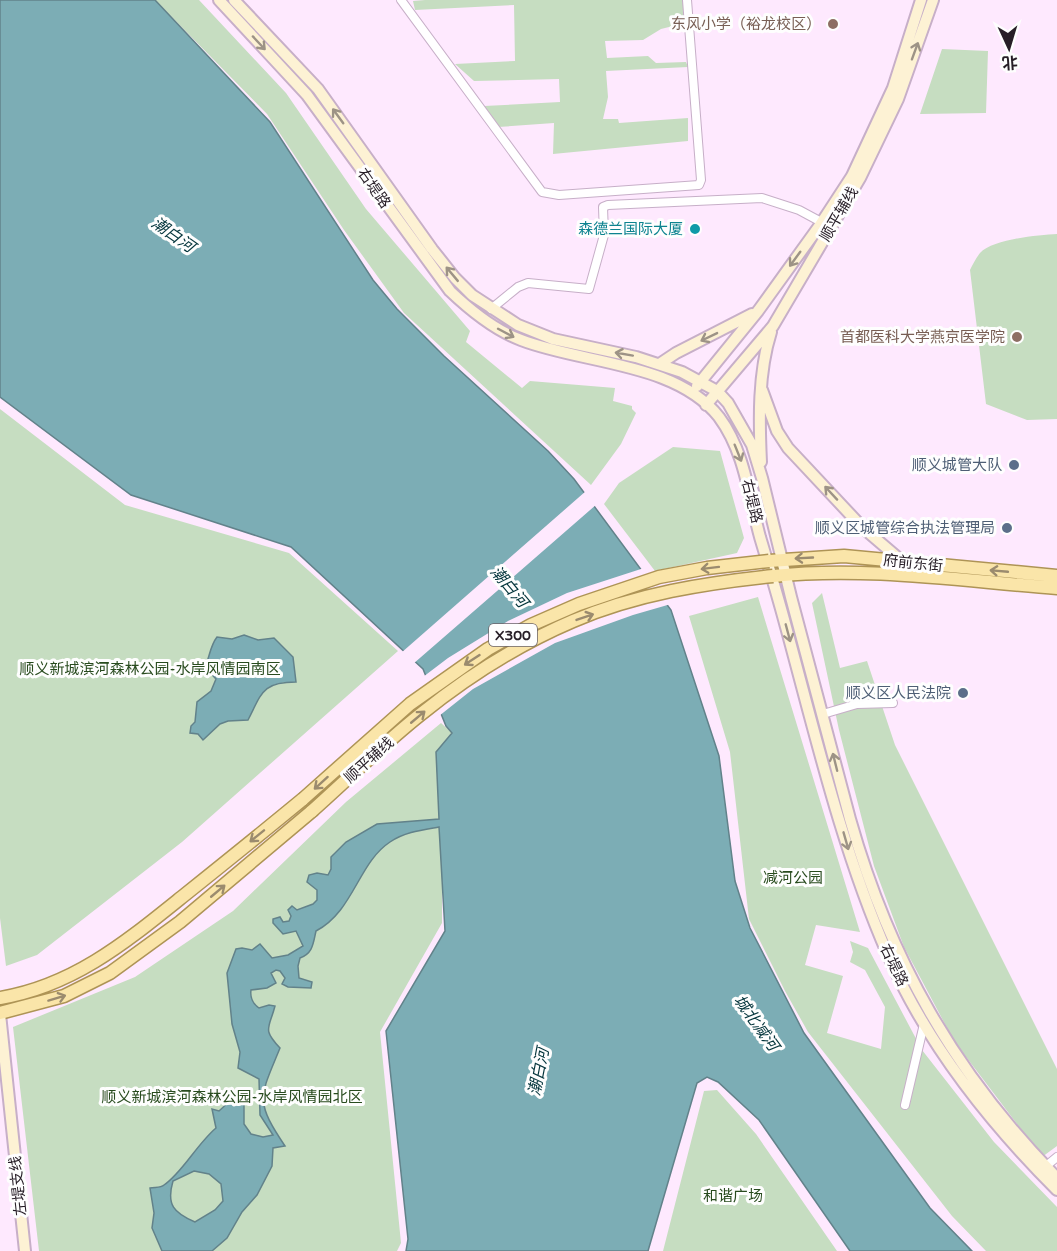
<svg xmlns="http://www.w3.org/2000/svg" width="1057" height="1251" font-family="'Varela Round','Noto Sans SC',sans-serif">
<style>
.green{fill:#c6ddc1}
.water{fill:#7cadb5;stroke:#62828a;stroke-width:1.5;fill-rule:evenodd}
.pier{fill:#fee9fe}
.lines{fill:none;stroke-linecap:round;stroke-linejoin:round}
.minor-casing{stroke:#c7afc8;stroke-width:10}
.secondary-casing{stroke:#c7afc8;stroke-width:14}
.primary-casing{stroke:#ae9456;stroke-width:15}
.minor{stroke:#fff;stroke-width:8}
.secondary{stroke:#fdf2d4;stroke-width:10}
.primary{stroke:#fae5a9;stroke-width:12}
.primary-bridge-casing{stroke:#ae9456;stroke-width:15;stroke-linecap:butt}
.primary-bridge{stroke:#fae5a9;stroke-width:12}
.oneway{stroke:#9d9386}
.oneway2{stroke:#9b8b6e}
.education-dot{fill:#8d6e63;stroke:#fefefe;stroke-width:2}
.culture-dot{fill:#0f9aa8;stroke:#fefefe;stroke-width:2}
.service-dot{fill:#5c6f8a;stroke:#fefefe;stroke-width:2}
.labels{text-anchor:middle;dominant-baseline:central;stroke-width:6;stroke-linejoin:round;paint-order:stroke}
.shield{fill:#fefefe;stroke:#686168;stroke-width:1.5}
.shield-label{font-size:14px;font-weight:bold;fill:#271e27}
.education-label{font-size:15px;fill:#785e54;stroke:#fefefe;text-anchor:end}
.street-label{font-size:15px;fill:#271e27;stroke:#fefefe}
.culture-label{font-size:15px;fill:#0d838f;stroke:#fefefe;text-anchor:end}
.service-label{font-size:15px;fill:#4e5e75;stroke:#fefefe;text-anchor:end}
.park-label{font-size:15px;fill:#284b1e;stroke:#fefefe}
.water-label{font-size:16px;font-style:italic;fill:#03343b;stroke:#fefefe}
</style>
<rect width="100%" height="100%" fill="#fee9fe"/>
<path class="green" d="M155,0h44l87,93 80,116 104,122 -4,11 56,46 8,-7 85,7 -2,13 19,5v3l4,4 -15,31 -30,41 -187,-172 -60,-83 -77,-116z
M425,0h258l2,23 -24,6 -18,11 -38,1 2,17 41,-2 8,7 30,-1 2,5 -82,4 2,26 -5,22h15l1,4 69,-5v23l-135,13 1,-31 -56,4 -14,-21 76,-4 -1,-23 -85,2 -19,-17 60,-3 -1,-56 -99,5 -2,-9z
M942,49l46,2 -2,62 -66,1z
M1057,234v185l-30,1 -41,-16 -16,-134c3,-6 6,-12 10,-17 13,-14 58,-18 77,-19z
M0,409l125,96 164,48 109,98 -216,191 -145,113 -31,11 -6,-48z
M673,447l47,4 24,87 -7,15 -82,18 -51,-67 15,-21z
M822,593l18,75 27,-7 28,84 162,324v77l-15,11 -88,-116 -50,-94 -30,-81 -35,-136 -27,-127z
M758,597l102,335 -44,-7 -11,40 38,11 -16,57 54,16 4,-42 -20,-37 -15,-8 3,-10 -3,-11 18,7 54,102 72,92 63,65v44h-71l-34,-35 -144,-184 -23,-41 -36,-72 -19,-167 -41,-136z
M441,723l11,10 -10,109v81l-62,109 21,211 -4,8h-358l-26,-224 122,-50 98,-66 113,-109z
M717,1090l39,44 81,117h-174l41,-160z"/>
<path class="water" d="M0,0h155l115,122 103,158 24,29 47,47 104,95 26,28 97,131 48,146 16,125 15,47 54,105 126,175 42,43h-122l-91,-131 -41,-38 -11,-5 -10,6 -49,168h-242l2,-12 -22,-208 59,-100 -6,-104c-17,3 -34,5 -49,15 -32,21 -36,69 -74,89 -3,13 -3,22 -16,27l-2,8 1,12 13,4 -1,6 -23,-1 -6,-3 3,-6 -5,-7 -4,-1 -5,3 5,10 -9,5 -16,2c-1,7 2,14 8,18l10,-3 6,1c-6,23 -13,23 5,42 -20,49 -26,52 5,98l-12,2 -1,18 -15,29 -15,17 -15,26 -15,13h-50l-10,-23 2,-15 -4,-25c5,-1 11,0 14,-3 18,-12 33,-41 52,-57l-4,-19 7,2 12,-11 13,4v20l7,10 12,3 10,-2 -13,-20 -1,-36 -21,-11 2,-16 -8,-28 -5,-51 9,-24 6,-1 10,2 8,-6 12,14 16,-3 15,-9 -7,-15 -13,3 -10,-11v-4l7,-2 3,5 6,-1 2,-5 -3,-6 4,-4 5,4 16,-6 4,-4v-10l-10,-8 2,-7 8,-2 11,2 3,-6v-12l15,-15 31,-18 62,-5 -3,-67 16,-19 -6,-7 -23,-57 -132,-122 -160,-52 -131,-98zM194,1171l15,3 12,10 2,17 -8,9 -20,12c-21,-9 -29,-17 -22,-41z
M244,635l14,5 16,-2 19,19 3,25c-34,0 -34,11 -48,38l-20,1 -8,3 -17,16 -5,-6 -8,-1 1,-7 4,-4 2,-20 14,-11 5,-12 -11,-12c5,-11 5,-21 12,-30l15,2z"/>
<path class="pier" d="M586,491l11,13 -184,160 -12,-11z
M644,568l27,36 -38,11 -78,28 -82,46 -34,27 -16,-39 25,-19 60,-37 59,-28z"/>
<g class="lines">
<defs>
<path id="minor" d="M401,0l141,192 17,3 140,-10 2,-5 -14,-180
M491,309l27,-22 10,-4 61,6 15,-54 -1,-28 5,-2 154,-7 37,12 26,14
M823,714l34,-10 36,-1
M905,1105l19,-81
M1046,1166l11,-9"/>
<path id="secondary" d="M219,0l88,95 143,196c21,20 44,39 71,49 62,24 155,22 198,77 26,35 30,80 41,120 9,30 18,60 26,90 30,110 56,223 102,328 39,89 101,167 169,235
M234,0l84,89 114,160 23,29 17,17 46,30 35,14 83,18 46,15 35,19 11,12 24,42 10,33 29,119 59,222c40,141 104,254 207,359
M661,363l15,-10 76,-39
M697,386l61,-75 62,-86 32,-49 41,-88 28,-88
M762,390l15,41 11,17 74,79 41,35
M706,405l67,-79 87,-148 38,-79 35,-99
M761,462c-2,-42 -3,-89 10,-130
M0,1014l25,237"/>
<path id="primary" d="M769,561l75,-5 213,20
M773,576c94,-10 190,5 284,12
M0,998c73,-12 126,-56 182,-101 40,-32 81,-65 121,-98
M0,1013l64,-17 46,-23 70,-51 132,-111"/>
</defs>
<use href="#minor" class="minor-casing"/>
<use href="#secondary" class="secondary-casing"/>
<use href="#primary" class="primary-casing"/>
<use href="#minor" class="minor"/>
<use href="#secondary" class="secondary"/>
<use href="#primary" class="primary"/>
<defs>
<path id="primary-bridge" d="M303,799l107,-95 78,-55 43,-24 48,-21 80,-27 48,-9 62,-7
M312,811c36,-32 71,-67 109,-97 46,-37 98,-70 152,-93 63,-27 132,-38 200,-45"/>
</defs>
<use href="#primary-bridge" class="primary-bridge-casing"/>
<use href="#primary-bridge" class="primary-bridge"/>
</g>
<defs><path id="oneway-shaft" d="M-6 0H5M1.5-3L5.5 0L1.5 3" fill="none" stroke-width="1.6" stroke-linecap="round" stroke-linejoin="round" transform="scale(1.5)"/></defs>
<g class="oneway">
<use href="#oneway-shaft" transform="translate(259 43) rotate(47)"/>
<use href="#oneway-shaft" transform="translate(915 51) rotate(-70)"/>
<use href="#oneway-shaft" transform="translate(338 116) rotate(-126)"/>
<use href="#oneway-shaft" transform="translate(795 259) rotate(126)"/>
<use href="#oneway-shaft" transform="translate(452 274) rotate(-130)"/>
<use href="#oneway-shaft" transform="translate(506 333) rotate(28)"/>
<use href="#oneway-shaft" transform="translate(709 337) rotate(154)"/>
<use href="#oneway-shaft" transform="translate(624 354) rotate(-170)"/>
<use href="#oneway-shaft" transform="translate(738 453) rotate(68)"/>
<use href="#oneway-shaft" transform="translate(831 493) rotate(-133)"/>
<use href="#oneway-shaft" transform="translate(788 633) rotate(75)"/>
<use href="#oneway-shaft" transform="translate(835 762) rotate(-104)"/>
<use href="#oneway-shaft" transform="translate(846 841) rotate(74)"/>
</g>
<g class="oneway2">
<use href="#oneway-shaft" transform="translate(804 558) rotate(177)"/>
<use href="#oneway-shaft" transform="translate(710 568) rotate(173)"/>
<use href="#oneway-shaft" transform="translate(999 571) rotate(-175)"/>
<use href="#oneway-shaft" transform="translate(585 617) rotate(-19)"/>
<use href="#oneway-shaft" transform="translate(472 660) rotate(147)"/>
<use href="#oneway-shaft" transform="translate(418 717) rotate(-40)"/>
<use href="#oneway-shaft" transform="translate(321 783) rotate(138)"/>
<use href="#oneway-shaft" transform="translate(257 836) rotate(141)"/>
<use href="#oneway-shaft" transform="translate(218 891) rotate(-40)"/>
<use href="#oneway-shaft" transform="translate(57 998) rotate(-17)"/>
</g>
<g class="education-dot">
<circle cx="833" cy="24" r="6"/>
<circle cx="1017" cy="337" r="6"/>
</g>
<circle class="culture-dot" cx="695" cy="229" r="6"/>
<g class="service-dot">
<circle cx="1014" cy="465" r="6"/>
<circle cx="1007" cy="528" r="6"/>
<circle cx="963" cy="693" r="6"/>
</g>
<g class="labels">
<rect class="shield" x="489" y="624" width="48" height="22" rx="4.5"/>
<g class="shield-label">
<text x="513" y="635">X300</text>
</g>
<g class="education-label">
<text x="821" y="24">东风小学（裕龙校区）</text>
<text x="1005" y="337">首都医科大学燕京医学院</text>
</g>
<g class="street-label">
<text transform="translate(374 188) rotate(55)">右堤路</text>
<text transform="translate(839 214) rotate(-60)">顺平辅线</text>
<text transform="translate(752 501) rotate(76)">右堤路</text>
<text transform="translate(913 563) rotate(6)">府前东街</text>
<text transform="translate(369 760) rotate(-42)">顺平辅线</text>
<text transform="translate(894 965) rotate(64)">右堤路</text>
<text transform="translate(18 1186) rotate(-96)">左堤支线</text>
</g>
<g class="culture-label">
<text x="683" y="229">森德兰国际大厦</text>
</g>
<g class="service-label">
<text x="1002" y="465">顺义城管大队</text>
<text x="995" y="528">顺义区城管综合执法管理局</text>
<text x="951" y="693">顺义区人民法院</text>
</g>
<g class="park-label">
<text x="150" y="669">顺义新城滨河森林公园-水岸风情园南区</text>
<text x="793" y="878">减河公园</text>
<text x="232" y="1097">顺义新城滨河森林公园-水岸风情园北区</text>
<text x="733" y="1196">和谐广场</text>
</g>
<g class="water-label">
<text transform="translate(173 235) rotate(35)">潮白河</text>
<text transform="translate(509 587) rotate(50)">潮白河</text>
<text transform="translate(756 1023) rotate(54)">城北减河</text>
<text transform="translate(539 1072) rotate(-79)">潮白河</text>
</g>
</g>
<g transform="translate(1009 48) rotate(176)" stroke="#fefefe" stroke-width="4.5" paint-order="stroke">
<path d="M0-4.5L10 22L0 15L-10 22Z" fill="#271e27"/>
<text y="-9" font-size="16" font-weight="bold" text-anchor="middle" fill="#271e27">北</text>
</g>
</svg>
